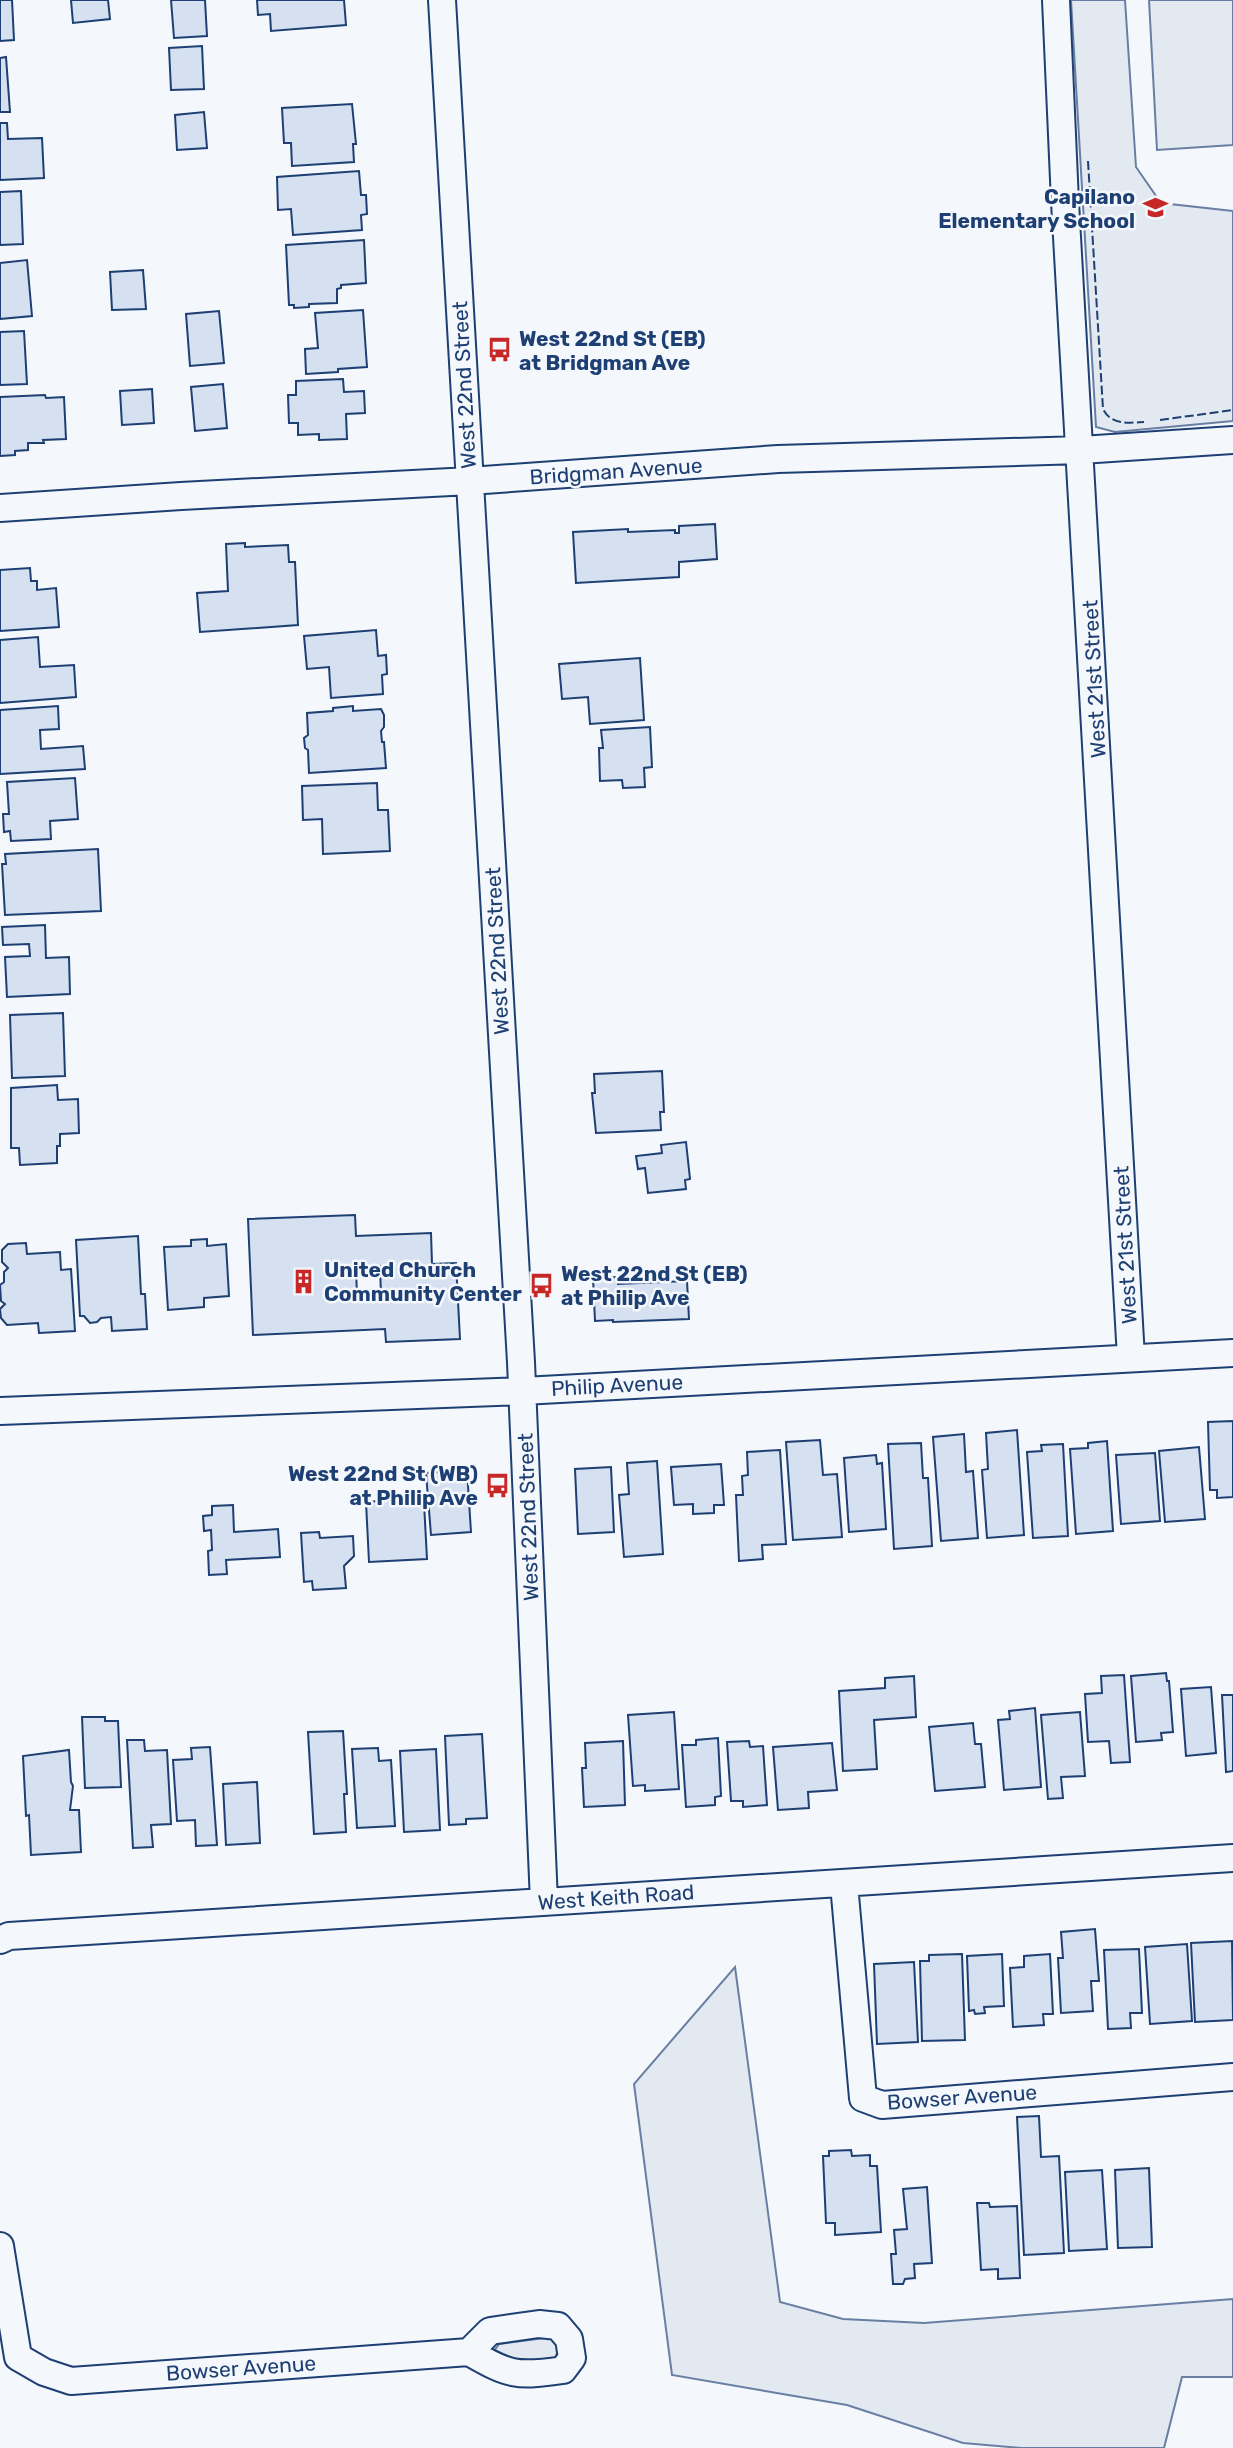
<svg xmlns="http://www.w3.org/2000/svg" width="1233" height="2448" font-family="Rubik,sans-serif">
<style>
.green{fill:#e3e9f0;stroke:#687fa3;stroke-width:2}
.building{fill:#d5e0f0;stroke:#1d3f73;stroke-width:2;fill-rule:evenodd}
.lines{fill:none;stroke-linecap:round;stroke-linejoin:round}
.minor-casing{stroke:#1d3f73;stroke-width:30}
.minor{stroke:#f4f7fb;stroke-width:26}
.fence{stroke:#1d3f73;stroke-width:2;stroke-dasharray:9 3.5;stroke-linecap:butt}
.labels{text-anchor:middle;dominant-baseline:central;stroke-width:5;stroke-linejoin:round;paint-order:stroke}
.poi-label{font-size:21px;font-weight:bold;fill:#1d3f73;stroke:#f4f7fb;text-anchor:start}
.street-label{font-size:21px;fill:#1d3f73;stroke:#f4f7fb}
</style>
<rect width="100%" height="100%" fill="#f4f7fb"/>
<path class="green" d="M1071,0h54l11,167 25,36 72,8v210l-118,11 -19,-5z
M1149,0h84v145l-76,5z
M735,1967l45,335 63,17 81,4 309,-24v78h-51l-18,71h-143l-58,-5 -116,-38 -175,-30 -38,-291z
M552,2337l8,7 -5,15c-19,2 -47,5 -61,-8l5,-7z"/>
<path class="building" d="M0,0h12l2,40 -14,1z
M71,0h37l2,19 -37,4z
M171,0h34l2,36 -33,2z
M257,0h87l2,25 -75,6 -1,-17 -12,1z
M202,46l2,43 -33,1 -2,-42z
M6,57l4,55h-10v-54z
M352,104l4,40h-3l1,18 -62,4 -1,-23h-7l-2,-35z
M204,112l3,36 -30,2 -2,-35z
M0,123h7l1,16 34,-1 2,40 -44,2z
M359,171l2,24h5l1,19 -6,1 1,15 -69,5 -2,-26 -13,1 -1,-33z
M21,191l2,53 -23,1v-53z
M364,240l2,43 -25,2v3l-4,1v14l-28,1v3l-15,1v-3h-5l-3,-60z
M27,260l5,56 -32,3v-56z
M143,270l3,39 -34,1 -2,-38z
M363,310l4,57 -29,2v3l-32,2 -1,-25 13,-1 -3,-35z
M219,311l5,52 -34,3 -4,-52z
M24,331l3,53 -27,1v-53z
M343,379l1,13 20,-1 1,22 -19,1 1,25 -28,1v-6l-21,1v-12h-9l-1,-28h8v-14z
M223,384l4,44 -32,3 -4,-44z
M152,389l2,34 -32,2 -2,-34z
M45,395l1,3 18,-1 2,42 -23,1 1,3h-16v7l-13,1v4l-15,1v-59z
M715,524l2,35 -38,3v15l-103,6 -3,-51 55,-3v3l47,-2v3h4v-7z
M245,543v4l43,-2 1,17h6l3,63 -98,7 -3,-39 31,-2 -2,-47z
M30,568l1,13h6v9l19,-2 3,39 -59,4v-61z
M376,630l2,26 8,-1 1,19 -5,1 1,19 -52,4 -2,-31 -22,2 -3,-33z
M38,637l2,30 34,-2 2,32 -76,6v-63z
M640,658l4,62 -54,4 -2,-27 -26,2 -3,-35z
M58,706l1,23 -19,1 1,19 42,-3 2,23 -85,5v-64z
M353,706v5l28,-2 3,6v12l-3,4 1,11h2l2,26 -77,5 -1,-23 -3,-2 -1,-10 4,-3 -1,-22 26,-2v-3z
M650,727l2,40 -8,1 1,19 -22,1 -1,-8 -22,1 -1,-33h4l-2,-18z
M75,778l3,41 -28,2 1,18 -40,2 -1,-10 -6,1 -1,-18h6l-2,-32z
M377,783l1,27h10l2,41 -67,3 -1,-35 -19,1 -1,-34z
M98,849l3,62 -96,4 -3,-51h4l-1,-10z
M45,925l1,33 23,-1 1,37 -63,3 -2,-40 25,-1 -1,-12 -26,1 -1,-18z
M63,1013l2,63 -53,2 -2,-63z
M662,1071l2,41h-4l1,18 -65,3 -4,-40h3l-1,-19z
M57,1085l1,15 20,-1 1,34 -19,1v12h-3v17l-37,2 -1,-17h-8v-60z
M686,1142l4,37 -5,1 1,9 -38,4 -3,-25 -7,1 -2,-13 26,-3 -1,-8z
M355,1215l1,21 75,-3 1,31 24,-1 4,76 -74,3 -1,-13 -132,6 -5,-116zM380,1266l1,30 -24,1 -1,-30z
M138,1236l3,58h4l2,35 -35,2 -1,-14 -10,1 -4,4 -7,1 -6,-7h-4l-4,-76z
M207,1239v7l19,-2 3,52 -25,2v9l-36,3 -4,-63 27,-1v-6z
M26,1243l1,11 33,-2 1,18 10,-1 4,62 -36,2 -1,-10 -31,2 -6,-7 -1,-9 5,-5 -4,-3 -1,-16 4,-3v-10l4,-4 -6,-6v-12l6,-6z
M618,1277v7l69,-3 2,38 -76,3v-2l-18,1 -2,-43z
M1233,1421v76l-16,1v-8h-7l-2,-68z
M1017,1430l7,105 -37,3 -5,-68 6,-1 -2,-36z
M964,1434l2,38 7,-1 5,67 -37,3 -8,-104z
M820,1440l3,35 14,-1 5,63 -49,3 -7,-98z
M1107,1441l6,90 -37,3 -6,-85 18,-1v-5z
M921,1443l2,35h5l4,68 -38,3 -6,-105z
M1063,1444l5,92 -35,2 -6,-86 15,-1 -1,-6z
M1199,1447l6,72 -40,3 -6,-71z
M780,1450l6,94 -24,1 1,14 -24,2 -3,-66h7l-1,-19 6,-1 -1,-23z
M1155,1453l5,68 -39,3 -5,-69z
M876,1455l1,9 5,-1 4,66 -37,3 -5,-74z
M657,1461l6,93 -39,3 -5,-62 10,-1 -2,-31z
M721,1464l3,41h-10v8l-21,1v-10l-19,1 -3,-38z
M611,1467l3,65 -36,2 -3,-65z
M467,1470l4,62 -40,3 -5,-62z
M394,1500l1,5 29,-2 3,56 -58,3 -3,-60z
M233,1505l1,27 44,-3 2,28 -54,3 1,14 -18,1 -1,-24 4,-1 -1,-20 -7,1 -1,-15 9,-1v-9z
M319,1532l1,6 33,-2 1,20 -10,10 2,22 -33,2 -1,-9 -8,1 -3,-49z
M1166,1673l1,8h2l4,51 -12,1 1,7 -26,2 -5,-66z
M1124,1675l6,87 -19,1 -2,-22 -21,1 -3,-48 17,-1 -1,-17z
M914,1676l2,41 -42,3 3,49 -34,2 -4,-80 46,-3v-10z
M1211,1687l5,66 -30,3 -5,-67z
M1222,1695h11v76l-7,1z
M1035,1708l6,79 -37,3 -6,-70 12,-1 -1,-8z
M674,1712l5,77 -34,2v-6l-12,1 -5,-71z
M1080,1712l5,64 -24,1 2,21 -15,1 -7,-84z
M82,1717h23v4h13l3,66 -36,1z
M973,1723l2,21h6l4,43 -50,4 -6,-64z
M343,1731l4,63h-3l2,38 -32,2 -6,-102z
M482,1734l5,84 -21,1v5l-17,1 -4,-89z
M718,1738l3,58 -6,1v8l-29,2 -4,-62h14v-5z
M127,1740h17l1,11 22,-1 4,74 -20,1 2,22 -20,1z
M623,1741l2,64 -41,2 -2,-39h4l-1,-25z
M749,1741l1,6 13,-1 4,59 -24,2v-6h-12l-4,-59z
M832,1743l5,47 -29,2 1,16 -31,2 -5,-63z
M210,1747l7,98 -21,1 -1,-26 -18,1 -4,-61 19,-1 -1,-11z
M378,1748l1,13 12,-1 4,66 -38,2 -5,-79z
M436,1749l4,81 -36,2 -4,-81z
M69,1750l2,32 2,4 -3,24h9l2,42 -50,3 -2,-40 -3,1 -3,-60z
M257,1782l3,61 -34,2 -3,-61z
M1095,1929l4,52h-8l2,30 -32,2 -3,-55h5l-2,-26z
M1232,1941l1,79 -38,2 -4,-79z
M1187,1944l5,77 -42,3 -5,-77z
M1139,1949l3,64h-12l1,15 -23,1 -4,-79z
M962,1954l3,86 -43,1 -2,-80h9v-6z
M1002,1954l2,52 -20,1 1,6 -10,1 -1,-4 -5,1 -2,-55z
M1050,1954l3,60h-10l1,11 -31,2 -3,-59 14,-1v-11z
M914,1962l4,80 -41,2 -3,-80z
M1039,2116l2,41 18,-1 5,97 -40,2 -7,-138z
M851,2150l1,6 18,-1v11h7l4,66 -46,3v-12h-9l-3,-67h6v-5z
M1149,2168l3,79 -34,1 -3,-78z
M1102,2170l5,79 -38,2 -4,-79z
M927,2187l5,76 -18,1 1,14 -10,1 -2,5h-10l-2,-30h5l-2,-24 13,-1 -4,-40z
M977,2203h12l1,4 27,-1 3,72 -22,1v-10l-17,1z"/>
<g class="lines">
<defs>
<path id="minor" d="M442,0l79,1362 23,540
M1056,0l9,202 66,1156
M0,508l181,-12 289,-15 308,-22 303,-9 152,-10
M0,1411l523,-20 710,-38
M844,1884l19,214 19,7 351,-28
M0,1940l9,-4 1224,-78
M0,2246l18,111 26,15 27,9 398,-29c40,23 47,25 94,18l9,-12 -3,-19 -11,-13 -19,-2 -49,7 -21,21"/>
</defs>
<use href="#minor" class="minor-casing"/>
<use href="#minor" class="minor"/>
<path class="fence" d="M1088,161l15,248c8,16 25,14 41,13
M1160,420l73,-10"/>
</g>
<defs>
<symbol id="school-bare" viewBox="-9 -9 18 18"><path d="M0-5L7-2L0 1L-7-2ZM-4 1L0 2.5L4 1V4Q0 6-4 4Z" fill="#c62828" stroke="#f4f7fb" stroke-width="2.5" paint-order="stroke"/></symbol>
<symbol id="bus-bare" viewBox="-9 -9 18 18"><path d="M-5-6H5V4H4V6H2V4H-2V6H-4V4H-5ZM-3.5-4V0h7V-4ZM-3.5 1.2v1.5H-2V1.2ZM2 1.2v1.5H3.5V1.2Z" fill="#c62828" stroke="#f4f7fb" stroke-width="2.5" paint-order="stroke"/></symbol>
<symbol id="building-bare" viewBox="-9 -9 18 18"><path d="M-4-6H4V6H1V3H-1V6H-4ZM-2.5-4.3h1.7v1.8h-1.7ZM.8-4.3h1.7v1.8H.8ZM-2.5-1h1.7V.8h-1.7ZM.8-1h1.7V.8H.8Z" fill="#c62828" stroke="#f4f7fb" stroke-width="2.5" paint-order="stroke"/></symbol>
</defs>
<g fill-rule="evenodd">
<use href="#school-bare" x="1138" y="190" width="35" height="35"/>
<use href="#bus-bare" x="482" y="332" width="35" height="35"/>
<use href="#building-bare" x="286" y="1264" width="35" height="35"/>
<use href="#bus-bare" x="524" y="1268" width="35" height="35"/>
<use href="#bus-bare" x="480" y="1468" width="35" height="35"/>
</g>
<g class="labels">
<g class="poi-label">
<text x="1135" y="196" text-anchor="end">Capilano<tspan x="1135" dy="24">Elementary School</tspan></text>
<text x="519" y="338">West 22nd St (EB)<tspan x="519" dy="24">at Bridgman Ave</tspan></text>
<text x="324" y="1269">United Church<tspan x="324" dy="24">Community Center</tspan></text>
<text x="561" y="1273">West 22nd St (EB)<tspan x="561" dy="24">at Philip Ave</tspan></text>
<text x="478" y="1473" text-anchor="end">West 22nd St (WB)<tspan x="478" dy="24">at Philip Ave</tspan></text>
</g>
<g class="street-label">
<text transform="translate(464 385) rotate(-93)">West 22nd Street</text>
<text transform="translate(616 471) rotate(-4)">Bridgman Avenue</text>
<text transform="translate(1094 679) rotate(-93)">West 21st Street</text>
<text transform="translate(497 951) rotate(-93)">West 22nd Street</text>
<text transform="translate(1125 1245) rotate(-93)">West 21st Street</text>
<text transform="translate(617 1385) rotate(-3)">Philip Avenue</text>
<text transform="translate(528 1517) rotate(-92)">West 22nd Street</text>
<text transform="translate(616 1897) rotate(-4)">West Keith Road</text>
<text transform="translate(962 2097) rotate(-4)">Bowser Avenue</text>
<text transform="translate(241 2368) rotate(-4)">Bowser Avenue</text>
</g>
</g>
</svg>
